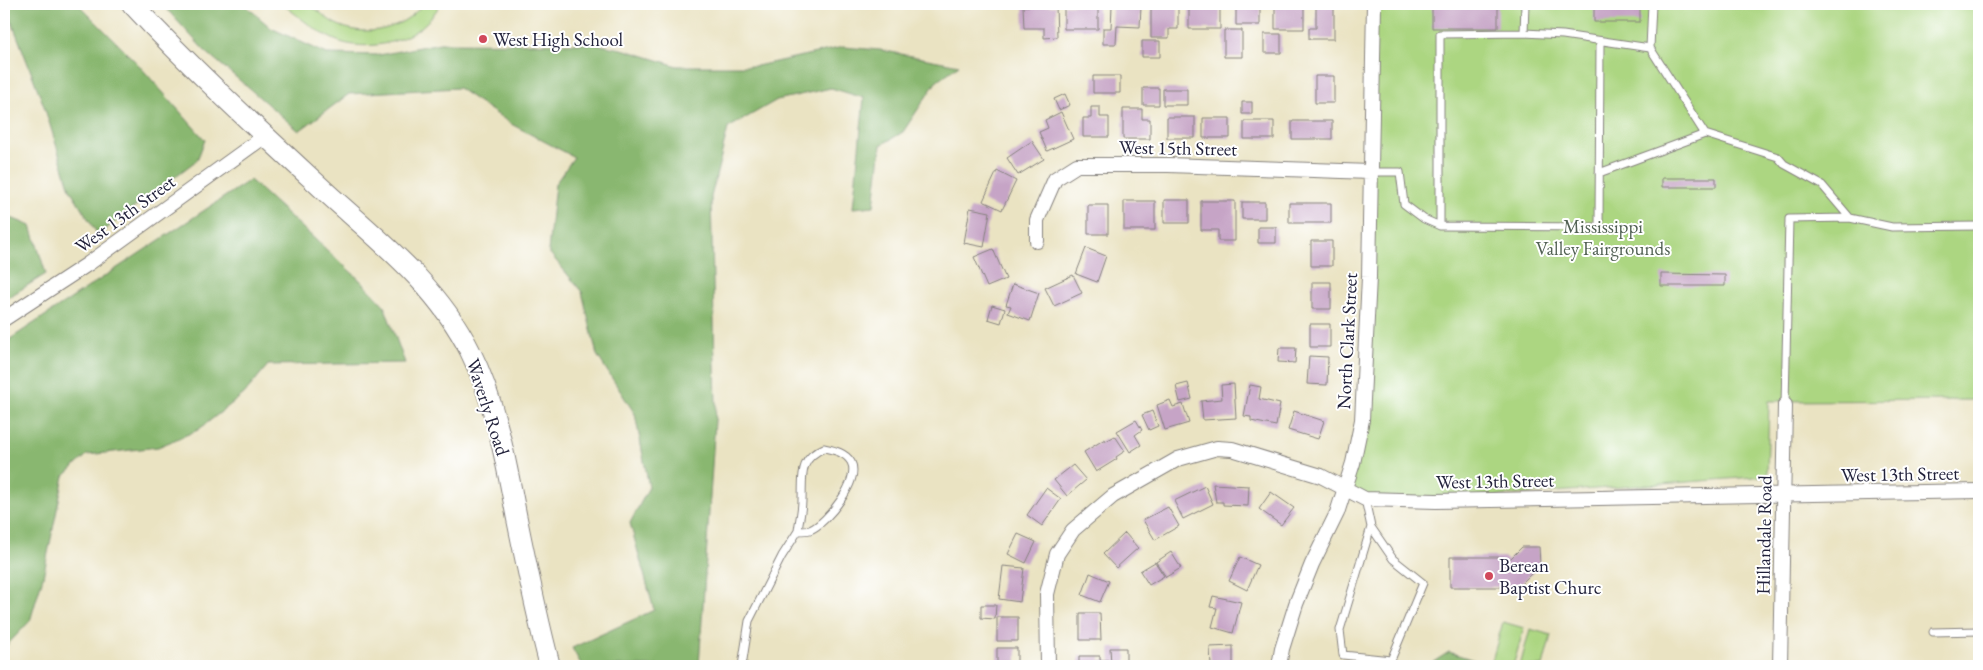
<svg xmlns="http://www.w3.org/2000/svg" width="1983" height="670" font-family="'EB Garamond',serif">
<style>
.green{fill:#acd681;stroke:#677c5e}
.forest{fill:#89b76f;stroke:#566c55}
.building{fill:#c6a4c6}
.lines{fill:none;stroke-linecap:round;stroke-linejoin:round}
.lane-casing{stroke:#86827e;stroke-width:9}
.street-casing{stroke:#86827e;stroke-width:16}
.secondary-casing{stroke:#86827e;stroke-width:22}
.lane{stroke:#fff;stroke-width:7}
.street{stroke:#fff;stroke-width:14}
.secondary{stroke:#fff;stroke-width:20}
.poi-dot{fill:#d1495b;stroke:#fff;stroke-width:2}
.labels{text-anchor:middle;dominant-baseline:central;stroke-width:4;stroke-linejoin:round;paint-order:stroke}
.poi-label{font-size:19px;fill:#22223b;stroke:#fff;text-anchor:start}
.street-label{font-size:19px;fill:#22223b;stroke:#fff}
.park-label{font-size:19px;fill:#526154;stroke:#fff}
</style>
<rect width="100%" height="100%" fill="#fff"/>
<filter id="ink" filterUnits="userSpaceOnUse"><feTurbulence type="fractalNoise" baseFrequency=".02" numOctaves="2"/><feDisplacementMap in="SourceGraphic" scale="10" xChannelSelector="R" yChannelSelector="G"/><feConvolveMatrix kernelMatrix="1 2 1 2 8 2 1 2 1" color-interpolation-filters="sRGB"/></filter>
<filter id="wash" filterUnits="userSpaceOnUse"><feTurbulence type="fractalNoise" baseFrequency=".0096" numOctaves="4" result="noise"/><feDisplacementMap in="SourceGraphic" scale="20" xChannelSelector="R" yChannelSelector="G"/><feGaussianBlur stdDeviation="1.12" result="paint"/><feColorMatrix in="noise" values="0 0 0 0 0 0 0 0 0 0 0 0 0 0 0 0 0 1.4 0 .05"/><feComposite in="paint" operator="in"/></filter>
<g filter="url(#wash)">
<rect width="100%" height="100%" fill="#eae3c2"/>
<path class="green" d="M282,4c7,0 16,-2 23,0 10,2 20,14 29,19 30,16 69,7 89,-19h17c-17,35 -65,49 -100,38 -22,-8 -40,-25 -58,-38z
M1374,4h605v396l-210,1 -2,75 -331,25 -71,-2 -20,-11 17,-68z
M1503,622l21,6 -11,38h-12l-10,-2z
M1530,629l21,6 -8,31h-23z"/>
<path class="forest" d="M5,4h73l59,59 68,77 -8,20 -99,75 -28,-46 -26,-83z
M162,4h82l27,24 56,26 52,1 61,-12 154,1 28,5 55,17h80l86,-19 37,3 79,15 -23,17 -33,50 -22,13 -7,61 -21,2 11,-110 -33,-10 -54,12 -49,28 -17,69 5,208 -17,261h-117l-10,-18 82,-38 -24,-87 19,-36 -14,-73 -38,-59 -15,-63 -34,-41 7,-67 19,-27 -61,-32 -55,-37 -109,6 -50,37 -95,-81z
M250,180l111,101 23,24 21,58 -137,2 -24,29 -46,36 -40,17 -71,8 -23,21 -21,101 -13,44 -22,23 -4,1v-302z
M4,215l27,11 15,48 -42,26z
M1449,652l43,14h-65z"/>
<g id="blocks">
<path class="building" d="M1151,4h27v25h-9v9h-18z
M1189,4h31v25h-31z
M1284,4h20v25h-29v-23h9z
M1316,4h18v35h-25v-11h7z
M1432,4h66v24h-66z
M1594,4h46v18h-46z
M1064,5h34v24h-34z
M1236,5h24v20h-24z
M1023,6h33l1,31 -13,1v-10h-20z
M1112,6h29l-1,21 -23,-1 -1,18h-13v-16h8z
M1224,30h18v27h-18z
M1264,34h17v19h-17z
M1142,41h18v16h-18z
M1093,76h27v17h-27z
M1315,76h19v27h-19z
M1143,88h16v17h-16z
M1163,89h24v16h-24z
M1065,94l5,11 -11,5 -5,-11z
M1242,102h10v12h-10z
M1091,107h9v10h9v20h-26v-19h8z
M1123,109h19v10h8v20h-27z
M1061,112l12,27 -26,12 -8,-19 9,-4 -3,-8z
M1167,117h28v21h-28z
M1203,118h27v20h-27z
M1244,121h30v18h-30z
M1292,121h40v18h-40z
M1032,141l12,18 -26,16 -11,-17z
M997,171l19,10 -14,29 -19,-9z
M1662,178h54v9h-54z
M1164,200h25v23h-25z
M1124,201h31v29h-31z
M1201,201h34v40h-17v-11h-17z
M1242,202h23v17h-23z
M1289,203h42v20h-42z
M1088,205h20v29h-20z
M970,208l20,4 -6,35 -20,-4z
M1258,227h18v16h-18z
M1311,241h21v25h-21z
M1086,248l20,8 -9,26 -21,-8z
M993,249l13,30 -19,8 -13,-30z
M1661,274l64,1v11h-64z
M1073,275l9,18 -28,13 -9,-18z
M1312,282h19v27h-19z
M1013,284l26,9 -9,28 -22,-8 3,-7 -5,-1z
M992,305l13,4 -4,14 -13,-4z
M1310,324h20v23h-20z
M1279,348h17l-1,15 -17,-1z
M1309,356l19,1 -1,28 -20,-1z
M1188,383l4,16 -12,3 -4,-16z
M1234,384l2,34 -33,2 -2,-19 21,-2 -1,-14z
M1250,385l11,2 -2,12 21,5 -4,22 -25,-5v-4l-7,-1z
M1170,400l3,7 10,-3 6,19 -24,7 -8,-25z
M1152,411l6,15 -9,4 -7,-15z
M1294,411l30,10 -6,18 -30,-9z
M1136,420l6,10 -7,5 6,10 -11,7 -13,-21z
M1115,436l10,15 -9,6 1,2 -21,13 -12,-20 21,-13 1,2z
M1073,465l13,15 -19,16 -13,-16z
M1213,484l36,2 -1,20 -25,-1v-3h-7z
M1205,486l8,18 -30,15 -9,-18z
M1046,488l15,11 -19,27 -15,-11z
M1271,492l23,16 -13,17 -22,-16z
M1168,507l11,19 -24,14 -12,-20z
M1125,533l13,15 -22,20 -13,-14z
M1018,534l18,8 -10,21 -18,-9z
M1522,547h17l1,18 -28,28 -7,-6h-55v-30h54l4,4z
M1171,552l10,16 -15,9 -10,-15z
M1240,557l18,8 -11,25 -18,-9z
M1155,562l9,14 -15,9 -9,-14z
M1003,566l21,2 -4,34 -21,-3z
M1090,573l19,8 -9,21 -18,-7z
M1213,596l28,6 -8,31 -21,-6 5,-19 -7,-1z
M981,605h15l-1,14 -14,-1z
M1080,613h20l1,27h-21z
M997,617h21v24h-21z
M1233,646v20h-22l-1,-19z
M997,648h20v18h-20z
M1110,648h16v16h-15z
M1079,656h21v4h8v6h-29z"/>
</g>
</g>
<g filter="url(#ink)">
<use href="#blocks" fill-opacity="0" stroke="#86827e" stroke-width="1"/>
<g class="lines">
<defs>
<path id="lane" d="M1525,4l-1,29 39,2 87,13 55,86 73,23 6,7 38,21 28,33 -61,1 -4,186
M1650,48l2,-44
M1370,172h30l4,32 20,15 16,7 159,1 1,-185
M1599,173l106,-39
M1850,218l42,9 87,-1
M1440,226v-192l84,-1
M824,448c9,2 21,4 27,14 10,18 -24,61 -41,68 -4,1 -8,1 -12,1 1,-10 4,-20 4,-31 1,-23 -4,-41 22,-52z
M1365,499l6,28
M1371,527l22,32 30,24 -32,77 -48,-5 -3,-25z
M1933,632l46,-1
M742,666l7,-45 33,-65 16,-25"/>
<path id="street" d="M1037,241v-21l18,-41 22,-14h91l202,7
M4,319l84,-55 177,-128
M1048,666l-1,-72 10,-40 16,-24 40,-34 65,-37 39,-11 15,1 89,27 44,23 71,2 543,-10
M1279,666l3,-17 14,-45 16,-40 25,-51 16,-50 9,-43 7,-143 5,-273
M1780,666l5,-261"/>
<path id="secondary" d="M132,4c62,67 129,128 196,190 52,47 110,92 142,157 26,52 36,111 47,168 10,49 20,98 33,147"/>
</defs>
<use href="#lane" class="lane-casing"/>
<use href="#street" class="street-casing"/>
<use href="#secondary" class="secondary-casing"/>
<use href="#lane" class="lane"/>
<use href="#street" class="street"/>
<use href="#secondary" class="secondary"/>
</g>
</g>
<g class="poi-dot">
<circle cx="483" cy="39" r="5"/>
<circle cx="1489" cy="576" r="5"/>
</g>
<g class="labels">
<g class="poi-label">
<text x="493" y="39">West High School</text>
<text x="1499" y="565">Berean<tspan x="1499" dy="22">Baptist Churc</tspan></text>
</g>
<g class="street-label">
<text transform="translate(1178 148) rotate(1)">West 15th Street</text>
<text transform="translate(125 214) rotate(-36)">West 13th Street</text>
<text transform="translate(1347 341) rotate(-87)">North Clark Street</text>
<text transform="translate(488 407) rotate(72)">Waverly Road</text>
<text transform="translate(1900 474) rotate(-1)">West 13th Street</text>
<text transform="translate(1495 481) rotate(-1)">West 13th Street</text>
<text transform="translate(1764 535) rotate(-89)">Hillandale Road</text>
</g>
<g class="park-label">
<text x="1603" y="226">Mississippi<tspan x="1603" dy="22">Valley Fairgrounds</tspan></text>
</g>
</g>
<rect width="1983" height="670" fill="none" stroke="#fff" stroke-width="20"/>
</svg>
